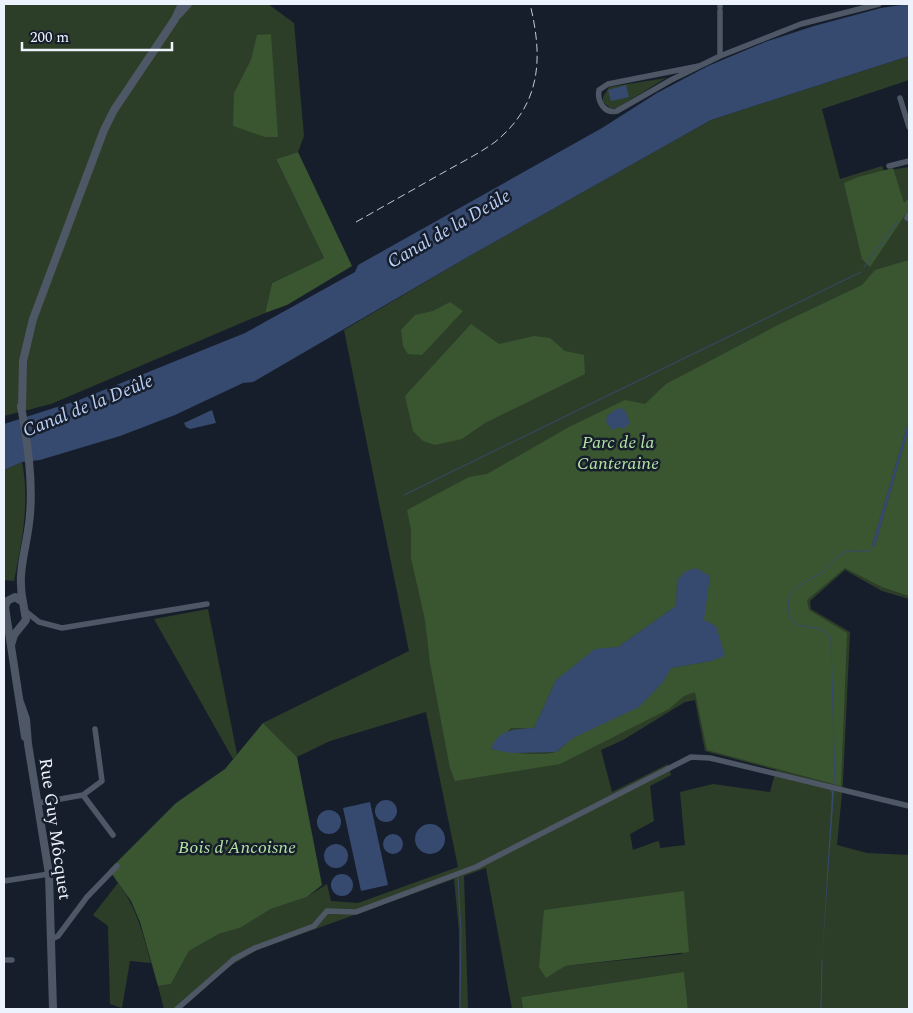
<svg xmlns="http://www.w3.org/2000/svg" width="913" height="1013" font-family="Spectral,serif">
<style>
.green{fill:#2d3e28;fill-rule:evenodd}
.forest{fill:#395630;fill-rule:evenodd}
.water{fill:#36496f}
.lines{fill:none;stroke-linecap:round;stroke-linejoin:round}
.stream{stroke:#36496f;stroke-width:1}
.street{stroke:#4e5766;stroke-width:5.5}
.secondary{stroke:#4e5766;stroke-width:8}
.rail{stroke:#c4cad4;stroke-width:1;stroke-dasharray:8 4;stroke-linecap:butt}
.labels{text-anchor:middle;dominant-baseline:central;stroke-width:5;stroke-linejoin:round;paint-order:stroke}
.park-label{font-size:18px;font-style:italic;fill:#b4e4a4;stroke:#171e2b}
.street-label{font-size:18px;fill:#edf3fc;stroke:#171e2b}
.water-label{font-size:19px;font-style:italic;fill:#bbd0f8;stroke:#171e2b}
</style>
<rect width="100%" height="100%" fill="#171e2b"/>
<path class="green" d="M4,4h264l26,19 10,113 -6,16 -22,7 48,99 -52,25 -7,30 -214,91 -47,12z
M909,56v24l-87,29 18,70 42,-13 2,5 25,-4v432l-27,-8 -37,-21 -35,31 1,8 39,23 -7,151 -6,62 30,8 42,2v154h-221l-4,-36 -163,24 2,12h-11l-26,-141 -22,8 4,133h-9v-78l-5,-52 -197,71 -27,16 -49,43h-17l-6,-23 13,-2 18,-33 30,-17 21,-6 31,-19 36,-12 20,-13 4,17 27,2 100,-36 -32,-155 -96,29 -33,16 -34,-34 146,-72 -65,-321 129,-76 238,-134zM695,700l10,51 71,19 -6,22 -57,-8 -33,8 5,53 -25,3 -1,-7 -4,1 -22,8 -3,-16 24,-13 -4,-35 21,-11 -3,-11 -56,28 -11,-42 22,-10 62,-38zM684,892l-2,62 -117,12z
M666,78l-49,30h-7l-7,-6v-5l6,-10z
M22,462c8,40 0,80 -8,119l-10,-1v-110z
M208,609l29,145 -4,5 -79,-140z
M118,883c19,25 25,51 33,80l-21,-2 -8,47 -12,-4 -2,-78 -15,-11z"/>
<path class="forest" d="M271,34l7,103h-13l-32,-11 1,-33 17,-33 6,-25z
M298,152l54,114 -65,39 -22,8 7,-30 52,-25 -48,-99z
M893,168l11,35 5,-5v11l-39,58 -8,-8 -18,-76 14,-6z
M909,260v159l-37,126 3,1 34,-118v168l-27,-9 -37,-19 -38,32 2,10 38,23 -6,153 -134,-36 -12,-58 -11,4 -15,13 -109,55 -105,17 -5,-13 -20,-105 -5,-43 -14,-62v-28l-4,-20 62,-33 18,-3 82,-47 56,-27 20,4 21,-20 112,-59 84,-40 13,-15zM677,581l27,39 7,41 -40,7c-26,46 -56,47 -97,69 -7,4 -12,12 -18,15 -15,5 -50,0 -65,-3l20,-21h23l22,-48 39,-30 23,-3 58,-41z
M450,302l13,9 -41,44 -14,-1 -5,-8 -2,-16 14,-15 18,-4z
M471,324l28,20 35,-8 16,2 15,13 19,4 1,19 -100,49 -23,16 -27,6 -12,-4 -10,-10 -8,-35z
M263,723l34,34 25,128 -15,12 -36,12 -31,19 -21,6 -30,17 -18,33 -13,2 -18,-64 -9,-21 -22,-31 67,-67 49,-34z
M684,891l5,61 -124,14 -19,12 -7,-11 5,-57z
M684,972l4,37h-165l-2,-12z"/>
<path class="water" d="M909,4v52l-198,64 -238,134 -220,128 -10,1 -68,32 -55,21 -80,24 -18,2 -18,8v-46l75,-24 166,-67 110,-61 3,-7 244,-137 55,-35 51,-27 57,-24 49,-16 67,-18z
M626,85l3,12 -18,4 -3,-11z
M618,408l7,2 5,13 -6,6 -4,-2 -8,3 -6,-8 1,-6z
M212,410l4,13 -26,6 -4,-2 -2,-4z
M909,419v9l-34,118 -3,-1z
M696,568l14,8 -6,44 12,6 9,30 -14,5 -40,7 -8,14 -24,25 -66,31 -17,14 -45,1 -20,-4c7,-20 24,-20 43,-21l22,-48 39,-31 23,-2 58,-41 1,-25 7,-9z
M830,790l4,1 -12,170 10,-168z
M375 811a11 11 0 1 1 22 0a11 11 0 1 1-22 0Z
M370,802l18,83 -27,6 -18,-83z
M317 822a12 12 0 1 1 24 0a12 12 0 1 1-24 0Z
M415 839a15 15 0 1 1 30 0a15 15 0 1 1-30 0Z
M383 844a10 10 0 1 1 20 0a10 10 0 1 1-20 0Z
M324 856a12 12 0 1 1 24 0a12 12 0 1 1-24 0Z
M331 885a11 11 0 1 1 22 0a11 11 0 1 1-22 0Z"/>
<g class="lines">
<path class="stream" d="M864,267l33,-45
M404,495l457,-223
M835,785l-4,-146c-7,-16 -26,-8 -37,-17 -4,-4 -5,-8 -6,-14 -1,-23 20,-25 34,-36 8,-7 14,-16 23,-20 8,-3 15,1 23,-1l5,-5
M458,877l3,56 -1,76
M821,1009l1,-49"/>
<path class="street" d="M720,4v3
M720,56l81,-32 78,-20
M699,66l-91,18 -9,6c-2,11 5,24 18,21l54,-31 49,-24v-45
M900,98l9,29
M889,166l20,-5
M907,218l2,-4
M24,610l15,12 23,6 145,-24
M83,795l30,40
M38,803l45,-8 19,-14 -7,-52
M4,881l45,-7
M52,939l6,-3 29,-39 30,-31
M4,960h8
M177,1009l57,-50 21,-11 59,-22 13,-15 29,1 120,-45 215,-110 19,1 199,48"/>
<path class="secondary" d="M179,14l9,-10
M21,406c6,34 12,73 9,108 -2,31 -14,57 -7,88
M22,409l1,-48 10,-42 71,-189 10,-20 61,-91 7,-15
M11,645l3,-10 12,-15 -3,-18 -8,-5 -8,4 -2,6 20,130
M20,702l6,17 2,25 21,130 4,135"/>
<path class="rail" d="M356,222c30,-17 60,-34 90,-51 16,-9 34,-18 49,-29 47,-38 48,-85 35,-138"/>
</g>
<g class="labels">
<g class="park-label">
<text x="618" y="442">Parc de la<tspan x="618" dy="21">Canteraine</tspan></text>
<text x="237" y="847">Bois d'Ancoisne</text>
</g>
<g class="street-label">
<text transform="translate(55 829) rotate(82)">Rue Guy Môcquet</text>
</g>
<g class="water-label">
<text transform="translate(449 229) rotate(-30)">Canal de la Deûle</text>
<text transform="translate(88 406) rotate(-22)">Canal de la Deûle</text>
</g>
</g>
<rect width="913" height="1013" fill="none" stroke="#edf3fc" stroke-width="10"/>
<path d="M22 42v8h150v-8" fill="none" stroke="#edf3fc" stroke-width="2.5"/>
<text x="30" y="42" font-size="15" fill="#edf3fc" stroke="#171e2b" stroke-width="4" paint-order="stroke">200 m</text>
</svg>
